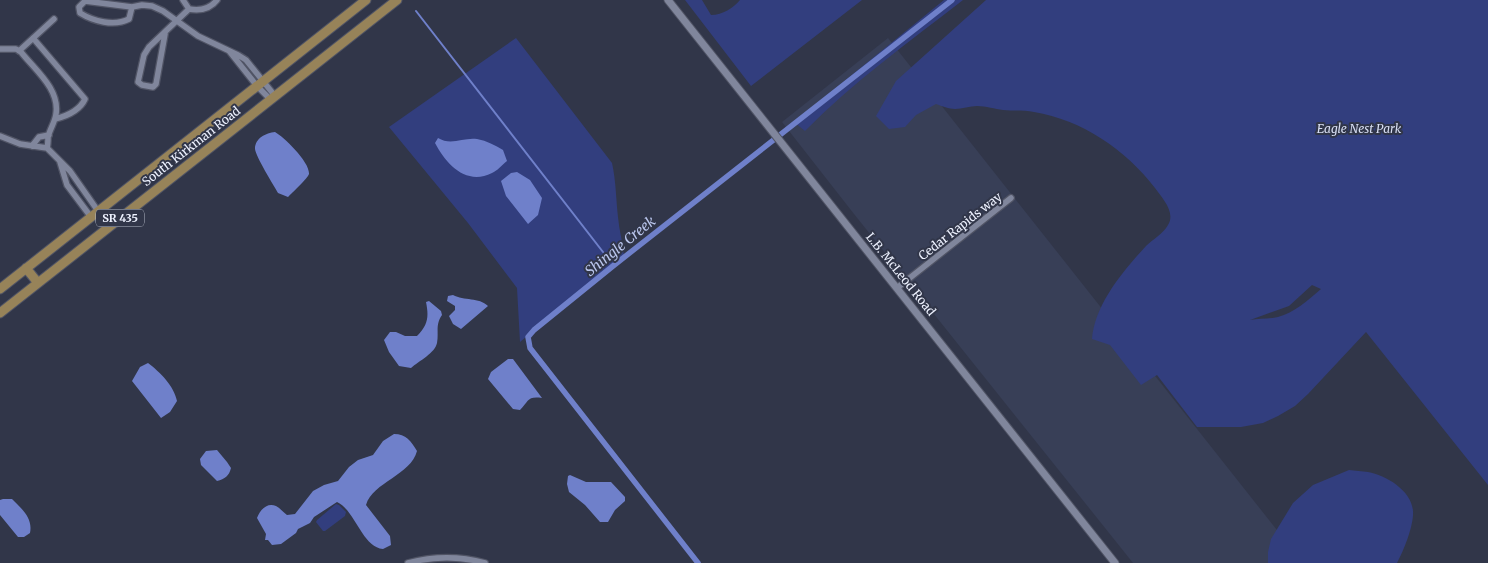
<svg xmlns="http://www.w3.org/2000/svg" width="1488" height="563" font-family="Merriweather,serif">
<style>
.built{fill:#383f57}
.green{fill:#323e7e;fill-rule:evenodd}
.water{fill:#6f80ca}
.lines{fill:none;stroke-linecap:round;stroke-linejoin:round}
.stream{stroke:#6f80ca;stroke-width:2}
.canal{stroke:#6f80ca;stroke-width:5.5}
.minor-casing{stroke:#505465;stroke-width:8}
.tertiary-casing{stroke:#505465;stroke-width:9}
.primary-casing{stroke:#505465;stroke-width:11}
.minor{stroke:#80869c;stroke-width:5.5}
.tertiary{stroke:#80869c;stroke-width:7}
.primary{stroke:#978359;stroke-width:9}
.labels{text-anchor:middle;dominant-baseline:central;stroke-width:4;stroke-linejoin:round;paint-order:stroke}
.shield{fill:#313649;stroke:#b5bac8;stroke-width:1}
.shield-label{font-size:11px;font-weight:bold;fill:#eef2ff}
.park-label{font-size:12px;font-style:italic;fill:#d8def3;stroke:#313649}
.street-label{font-size:12px;fill:#eef2ff;stroke:#313649}
.water-label{font-size:14px;font-style:italic;fill:#bac6ed;stroke:#313649}
</style>
<rect width="100%" height="100%" fill="#313649"/>
<path class="built" d="M888,38l415,525h-170l-279,-349 -72,-92z"/>
<path class="green" d="M685,0h17l9,15c12,0 22,-7 29,-15h122l-111,86z
M944,0h19c-54,42 -110,82 -158,131l-11,-9z
M986,0h502v485l-122,-153 -58,62 -13,12 -17,10 -15,7 -22,4h-44l-40,-52 -16,10 -31,-40 -18,-6c3,-35 31,-68 54,-93 7,-7 17,-12 22,-21 8,-13 -6,-27 -13,-37 -30,-39 -73,-68 -121,-76 -10,-2 -21,-1 -31,-2 -8,-1 -17,-4 -26,-4 -7,0 -15,3 -22,3 -6,0 -13,-3 -19,-5l-20,11 -11,12 -16,2 -13,-13 20,-35zM1312,285l9,4c-13,11 -27,24 -43,28 -9,2 -19,1 -28,3l39,-14z
M516,38l96,125c4,18 4,36 6,54 1,13 5,26 6,39l-104,86 -3,-54 -49,-65 -79,-96z
M1349,470c6,1 13,1 19,2 18,3 44,19 45,39 1,14 -9,39 -16,52h-129v-11l3,-13 22,-36 20,-18z
M336,504l3,1 7,7 -1,4 -20,15h-2l-7,-9 1,-2z"/>
<path class="water" d="M275,132c9,5 35,30 34,42 -1,4 -17,19 -21,23l-10,-4c-5,-9 -22,-36 -23,-44 0,-11 11,-16 20,-17z
M438,138c13,8 26,-1 39,1 10,2 18,6 26,11l4,11c-5,4 -10,10 -15,12 -26,13 -46,-9 -57,-30z
M517,172l13,8 12,18 -4,17 -10,9 -22,-28 -5,-15 10,-8z
M453,295c11,6 26,2 35,11l-27,23 -8,-5 -4,-8 6,-6v-4l-8,-5 1,-5z
M429,301l12,10 1,4c-7,10 -3,17 -5,28 -2,10 -18,18 -26,25l-12,-2 -10,-14 -5,-12 6,-8h6l9,4h12c11,-11 12,-19 9,-34z
M508,359h5l29,39c-15,-2 -13,3 -22,12l-7,-1 -25,-30 3,-7z
M148,363c12,9 26,23 29,38l-7,11 -9,6 -29,-37 8,-14z
M394,434c12,0 17,7 23,17 -6,24 -44,31 -51,54l24,31 1,9 -8,4c-21,-2 -28,-39 -46,-47l-23,15 -4,6 -12,6 -2,4 -15,11 -9,1 -4,-5h-3l1,-6 -9,-16c3,-8 10,-16 19,-12 4,2 7,6 11,9l8,-1 18,-23 11,-6 14,-4 11,-14 9,-7 15,-5 10,-14z
M217,450l10,12 4,6c-2,8 -6,11 -14,13l-16,-16 -1,-6 6,-8z
M570,475l16,7h25l14,15v4l-10,9 -7,12h-8l-15,-17 -16,-13 -2,-8 1,-8z
M3,499h9c10,10 21,19 18,34l-6,4h-6l-18,-22v-15z"/>
<g class="lines">
<path class="stream" d="M416,11l187,241"/>
<path class="canal" d="M698,563l-168,-215 -2,-11 6,-7 79,-64 339,-266"/>
<defs>
<path id="minor" d="M132,7l-3,12c-15,8 -36,2 -49,-6l-1,-6 6,-6 47,6 10,-2 10,1 11,5 35,25 40,19 8,5 29,36
M189,9c11,2 21,0 28,-9
M165,34l-9,50 -3,3 -11,-2 -4,-3 6,-27 5,-8 40,-38 -6,-9
M33,38l52,61c-5,11 -18,17 -30,20
M0,49h16l5,3c14,18 39,37 35,62 -1,8 -6,15 -8,23 0,3 0,8 -1,11
M19,51l35,-32
M230,52l27,34 14,14
M0,136l20,8 27,4 23,23 28,40
M32,146l7,-9 10,-2
M60,162l7,23 24,32
M897,288l114,-90
M408,563c26,-7 52,-7 77,0"/>
<path id="tertiary" d="M668,0l447,563"/>
<path id="primary" d="M26,268l12,15
M0,289l366,-289
M0,313l397,-313"/>
</defs>
<use href="#minor" class="minor-casing"/>
<use href="#tertiary" class="tertiary-casing"/>
<use href="#primary" class="primary-casing"/>
<use href="#minor" class="minor"/>
<use href="#tertiary" class="tertiary"/>
<use href="#primary" class="primary"/>
</g>
<g class="labels">
<rect class="shield" x="96" y="209.5" width="48" height="17" rx="4"/>
<g class="shield-label">
<text x="120" y="218">SR 435</text>
</g>
<g class="park-label">
<text x="1359" y="128">Eagle Nest Park</text>
</g>
<g class="street-label">
<text transform="translate(191 146) rotate(-38)">South Kirkman Road</text>
<text transform="translate(960 226) rotate(-38)">Cedar Rapids way</text>
<text transform="translate(901 274) rotate(51)">L.B. McLeod Road</text>
</g>
<g class="water-label">
<text transform="translate(620 246) rotate(-39)">Shingle Creek</text>
</g>
</g>
</svg>
